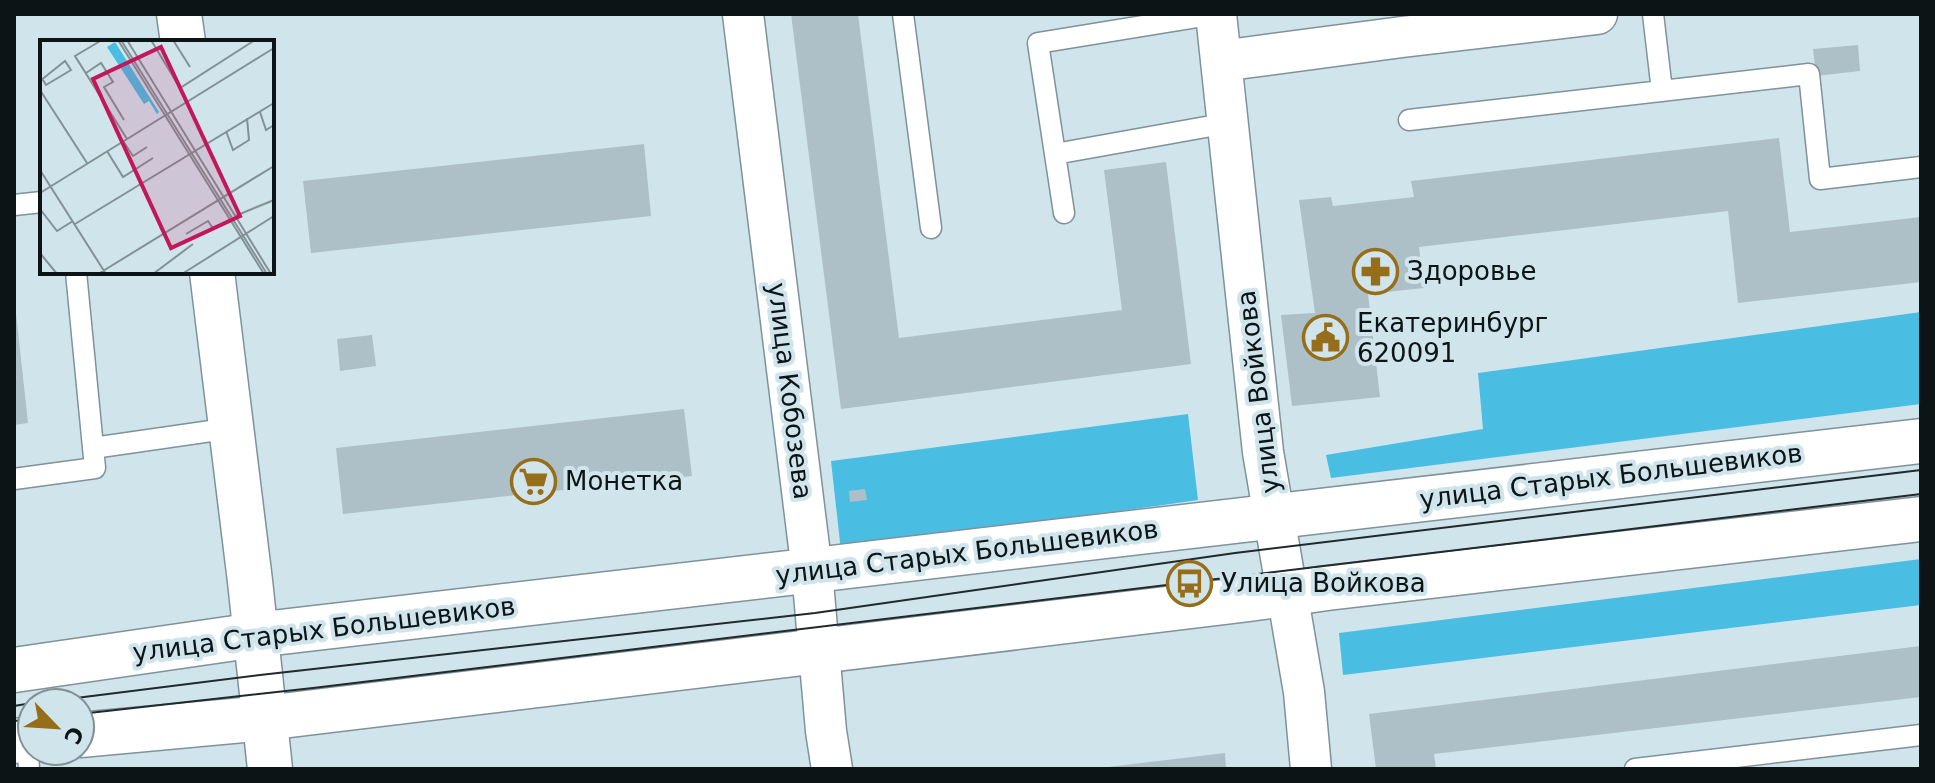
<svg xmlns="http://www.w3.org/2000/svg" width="1935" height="783" font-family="'DejaVu Sans',sans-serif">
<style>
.green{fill:#49bee2}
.building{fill:#adc0c7}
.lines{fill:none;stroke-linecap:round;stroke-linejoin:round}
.service-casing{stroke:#7f9299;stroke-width:23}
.minor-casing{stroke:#7f9299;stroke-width:43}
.tertiary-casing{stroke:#7f9299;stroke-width:47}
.secondary-casing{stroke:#7f9299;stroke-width:47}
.service{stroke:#fff;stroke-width:20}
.minor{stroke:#fff;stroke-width:40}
.tertiary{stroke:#fff;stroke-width:44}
.secondary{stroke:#fff;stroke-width:44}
.tram{stroke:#20292b;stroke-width:2}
.labels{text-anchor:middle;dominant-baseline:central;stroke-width:8;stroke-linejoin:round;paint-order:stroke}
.poi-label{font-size:26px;fill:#0c1416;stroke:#d0e4ec;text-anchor:start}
.street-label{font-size:26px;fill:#0c1416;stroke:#d0e4ec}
.inset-road{fill:none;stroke:#829196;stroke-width:2}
.view{fill:#c2185b;fill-opacity:0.15;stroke:#c2185b;stroke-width:4}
.inset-edge{fill:none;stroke:#0c1416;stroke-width:4}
</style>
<rect width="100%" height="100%" fill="#d0e4ec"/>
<path class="green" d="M1921,312v92l-590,74 -5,-23 157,-26 -5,-56z
M1188,414l10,86 -357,51 -10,-90z
M1921,559v46l-578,70 -4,-42z"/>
<path class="building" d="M791,14h67l41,324 223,-28 -18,-140 62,-8 25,202 -350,45z
M1858,45l2,26 -44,5 -3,-27z
M1779,138l11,94 131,-15v65l-183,21 -10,-92 -309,36 5,41 -56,6 12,103 -88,9 -11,-91 34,-2 -16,-113 32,-3 2,9 81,-9 -3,-16z
M644,144l7,72 -340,37 -8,-72z
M14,313h2l12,110 -14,2z
M372,335l4,31 -36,5 -3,-32z
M684,409l8,67 -349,38 -7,-66z
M865,489l2,11 -17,2 -1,-11z
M1921,646v51l-487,57 2,15h-60l-7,-55z
M1225,753l1,16h-117l-1,-2z"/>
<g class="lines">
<defs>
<path id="service" d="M903,14l28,214
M1653,14l9,77
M1409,120l400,-46 11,105 101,-12
M1055,154l173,-31
M14,205l28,-3
M1064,213l-26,-170 178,-29
M93,448l139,-20
M14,479l81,-11 -19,-196
M27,739l2,30
M1635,769l286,-34"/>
<path id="minor" d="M743,14l69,557 14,160 6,38
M1216,14l47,438 41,240 7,77
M1221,61l181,-24 195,-23"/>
<path id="tertiary" d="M179,14l4,28
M212,272l38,309 20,188"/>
<path id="secondary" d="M14,670l242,-35 1665,-194
M80,735l185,-17 976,-118 86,-12 594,-69
M14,741l18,-2"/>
</defs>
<use href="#service" class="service-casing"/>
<use href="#minor" class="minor-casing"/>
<use href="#tertiary" class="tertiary-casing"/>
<use href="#secondary" class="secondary-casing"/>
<use href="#service" class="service"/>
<use href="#minor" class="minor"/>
<use href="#tertiary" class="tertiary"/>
<use href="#secondary" class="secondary"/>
<path class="tram" d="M36,703l224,-28 555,-62 420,-60 686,-83
M14,706l18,-3
M80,714l233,-26 1608,-194
M14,721l18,-2"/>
</g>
<defs>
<symbol id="pharmacy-ring" viewBox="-11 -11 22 22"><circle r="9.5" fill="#d0e4ec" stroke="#966d18" stroke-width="1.5"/><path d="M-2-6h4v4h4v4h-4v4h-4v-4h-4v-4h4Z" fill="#966d18"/></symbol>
<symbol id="civic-ring" viewBox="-11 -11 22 22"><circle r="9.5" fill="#d0e4ec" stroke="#966d18" stroke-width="1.5"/><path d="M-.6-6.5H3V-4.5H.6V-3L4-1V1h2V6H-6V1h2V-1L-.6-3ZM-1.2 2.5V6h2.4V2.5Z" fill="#966d18"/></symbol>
<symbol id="supermarket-ring" viewBox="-11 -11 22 22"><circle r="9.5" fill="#d0e4ec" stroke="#966d18" stroke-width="1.5"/><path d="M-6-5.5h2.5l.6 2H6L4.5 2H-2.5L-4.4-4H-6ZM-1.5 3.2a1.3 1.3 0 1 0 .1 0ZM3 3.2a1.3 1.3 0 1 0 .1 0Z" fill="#966d18"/></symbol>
<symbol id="bus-ring" viewBox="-11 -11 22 22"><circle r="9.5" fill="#d0e4ec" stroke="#966d18" stroke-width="1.5"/><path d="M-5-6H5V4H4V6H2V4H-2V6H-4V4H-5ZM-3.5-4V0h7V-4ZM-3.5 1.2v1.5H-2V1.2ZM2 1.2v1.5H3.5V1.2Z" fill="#966d18"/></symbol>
</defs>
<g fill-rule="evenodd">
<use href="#pharmacy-ring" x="1350" y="246" width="51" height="51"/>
<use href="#civic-ring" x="1300" y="312" width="51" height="51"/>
<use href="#supermarket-ring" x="508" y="456" width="51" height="51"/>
<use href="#bus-ring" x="1164" y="558" width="51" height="51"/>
</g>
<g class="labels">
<g class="poi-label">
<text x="1407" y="271">Здоровье</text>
<text x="1357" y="323">Екатеринбург<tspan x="1357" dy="30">620091</tspan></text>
<text x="565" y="481">Монетка</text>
<text x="1221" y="583">Улица Войкова</text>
</g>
<g class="street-label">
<text transform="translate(790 391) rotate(83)">улица Кобозева</text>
<text transform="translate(1258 392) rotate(-97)">улица Войкова</text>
<text transform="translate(1611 476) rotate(-7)">улица Старых Большевиков</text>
<text transform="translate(967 552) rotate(-7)">улица Старых Большевиков</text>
<text transform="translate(324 629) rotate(-7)">улица Старых Большевиков</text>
</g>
</g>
<g transform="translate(40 40)">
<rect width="234" height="234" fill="#d0e4ec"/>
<path d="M75,2l44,70 -2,2 -8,-13 -5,3 -37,-57z" fill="#49bee2"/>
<path class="inset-road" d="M62,0l-27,16 52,83M78,0l146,234M81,0l146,234M87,0l144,234M111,0l29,48 75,-48M133,0l17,27M46,33l15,-10 12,19 -9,5 20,33M0,41l25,-20 6,9 -25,15 -3,-5M0,50l47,73M220,72l6,18 8,-5M186,91l7,19 16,-10 -2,-22M83,101l10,15 14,-9M67,111l16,26 30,-19M0,130l66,104M0,153l234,-145M0,169l17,22 16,-10M195,176l39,-16M35,184l199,-121M146,194l22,-13 6,9M0,213l17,21M58,234l176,-108M113,234l40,-30M142,234l92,-58"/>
<path class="view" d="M121,7l79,169 -69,32 -78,-169z"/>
<rect width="234" height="234" class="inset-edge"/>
</g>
<rect width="1935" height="783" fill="none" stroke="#0c1416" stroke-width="32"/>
<g transform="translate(56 727) rotate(115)"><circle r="38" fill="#d0e4ec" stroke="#829196" stroke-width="2"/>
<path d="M0-6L14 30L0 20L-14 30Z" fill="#966d18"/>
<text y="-12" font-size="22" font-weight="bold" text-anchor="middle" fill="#0c1416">С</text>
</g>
</svg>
